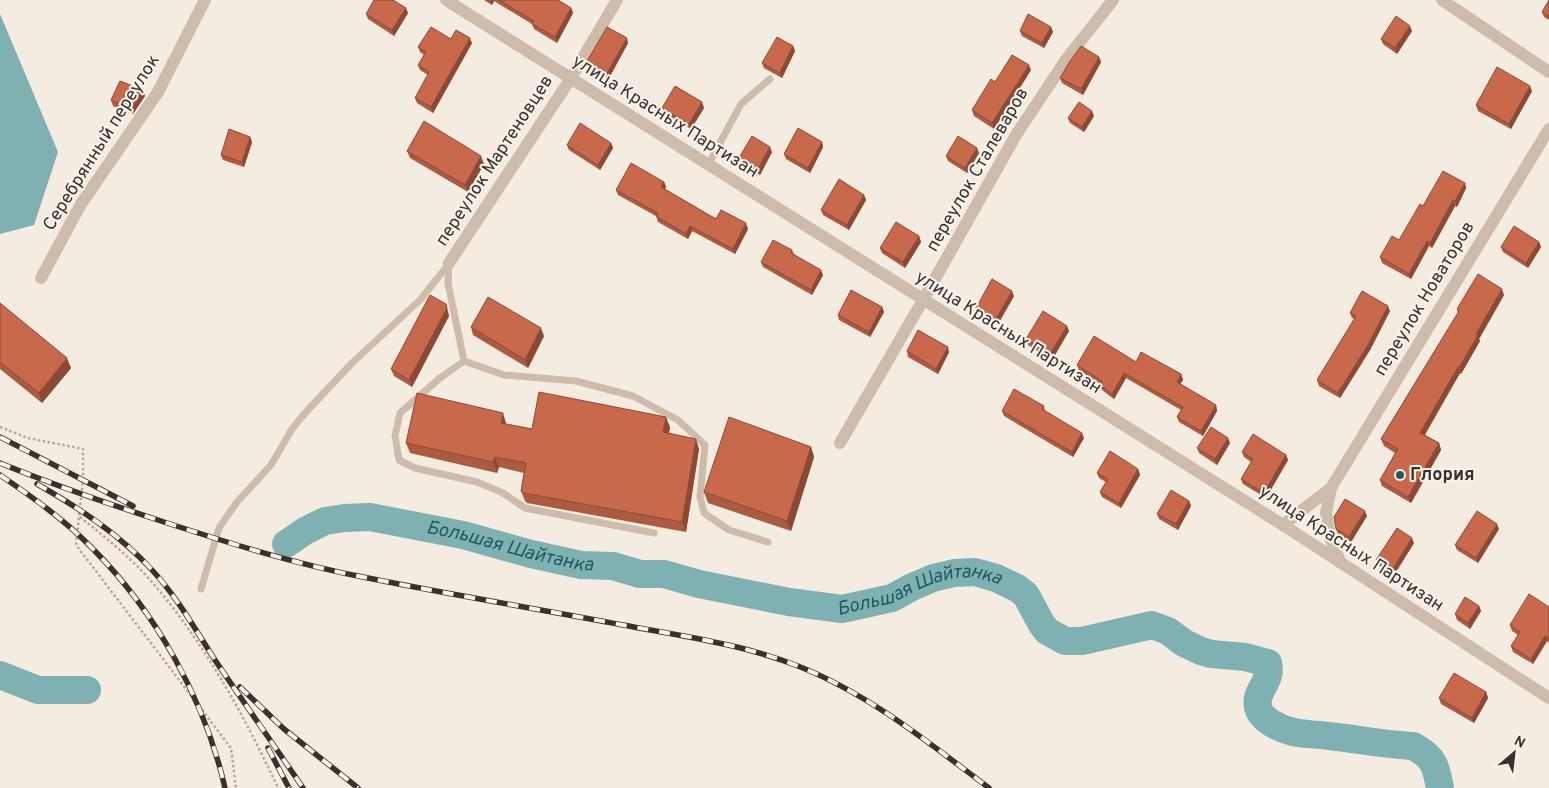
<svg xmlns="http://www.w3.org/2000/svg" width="1549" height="788" font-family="Overpass,sans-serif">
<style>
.water{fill:#7fb0b2}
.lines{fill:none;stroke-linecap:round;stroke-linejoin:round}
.river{stroke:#7fb0b2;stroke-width:28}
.path{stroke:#b9a596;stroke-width:2.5;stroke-dasharray:2.5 2.5;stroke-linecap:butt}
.service{stroke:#cdbbac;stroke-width:7}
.minor{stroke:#cdbbac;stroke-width:12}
.tertiary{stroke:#cdbbac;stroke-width:12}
.rail-casing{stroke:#3b302b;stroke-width:5.5}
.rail{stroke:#fbf5ee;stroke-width:4;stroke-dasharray:11;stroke-linecap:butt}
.wall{fill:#ac5a40}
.shaded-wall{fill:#8c4a34}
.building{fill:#c8694b;stroke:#8c4a34}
.poi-dot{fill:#1f5a5e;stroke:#fbf5ee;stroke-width:2}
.labels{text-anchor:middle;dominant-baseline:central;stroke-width:4;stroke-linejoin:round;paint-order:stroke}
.street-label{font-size:18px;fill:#3b302b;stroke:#fbf5ee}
.poi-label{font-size:18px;font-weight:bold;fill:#3b302b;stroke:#fbf5ee;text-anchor:start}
.water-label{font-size:19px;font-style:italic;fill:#1f5a5e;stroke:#fbf5ee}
</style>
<rect width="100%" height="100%" fill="#f4ebe1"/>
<path class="water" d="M0,14l58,138 -24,73 -34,9z"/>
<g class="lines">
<g class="river">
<path id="s1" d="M286,544l19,-13 20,-10 19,-3 26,-1 93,18 68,19 50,11 32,1 27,8h24l35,10 90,18 53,7 50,-11 20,-11 21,-9 21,-5 21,-1 21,6 21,10 9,7 15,28 6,8 18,10h17l70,-16 16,6 16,12 17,8 10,3 34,3 23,6c5,19 -14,27 -10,44 3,13 21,21 32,24 13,4 26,3 39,5 28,3 56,9 84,10 21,11 23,20 27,42"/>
<path d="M0,675l38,15h49"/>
</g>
<path class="path" d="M0,427l28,11 55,11v31l-7,65 155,203 5,40
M80,517c25,20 50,40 71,64 53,61 93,134 127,207"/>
<path class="service" d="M708,165l33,-61 29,-25
M449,263l-1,20 16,78 40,14 72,6 57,15 45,24 27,25 -5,52 4,16 25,17 39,12
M464,361l-24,17 -40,35 -5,23 4,24 16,8 62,14 26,11 22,15 129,25
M201,589l18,-61 18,-26 34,-37 21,-36 13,-16 47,-50 68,-63 29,-36"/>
<path class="minor" d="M1442,0l107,72
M449,263l122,-185 46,-78
M41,278l40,-74 77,-112 47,-92
M840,443l83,-143 93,-165 49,-74 48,-61
M1283,525l48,-37
M1341,563l-11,-25 -4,-25 5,-25 218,-359"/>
<path class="tertiary" d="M446,0l837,525 266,173"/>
<defs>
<path id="rail" d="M0,437l133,69
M0,463c54,22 109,41 164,59 68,22 134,43 204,56 85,17 170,31 255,47 59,11 119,19 175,41 71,28 131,77 191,122
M0,475c32,22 65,45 92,73 64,64 113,152 133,240
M37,484c42,24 82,50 115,86 25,27 43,59 63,90 29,43 59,85 88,128
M240,687l44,42 74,59
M268,748l21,40"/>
</defs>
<use href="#rail" class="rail-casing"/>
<use href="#rail" class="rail"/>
</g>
<path class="wall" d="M484,0h74l13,8 2,5 -16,30 -23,-14 -2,-5 -38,-23 -2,4z
M1549,0v20l-5,-3 -2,-5z
M408,13l-14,23 -26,-17 -2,-5z
M1051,27l2,5 -9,16 -22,-12 -2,-5z
M1412,31l-15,23 -14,-10 -2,-5z
M451,39l21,4 -39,70 -16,-10 -2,-5 13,-23 -8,-5 -2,-5 6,-10 -4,-3 -2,-5z
M628,43l-20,37 -20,-12 -2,-5z
M793,46l2,5 -13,27 -18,-10 -2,-5z
M1099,57l2,5 -18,33 -21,-12 -2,-5z
M1031,70l-37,59 -20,-13 -2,-6 23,-28z
M143,90l2,6 -12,18 -20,-8 -2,-6z
M1532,91l-21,38 -33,-18 -2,-6z
M662,108h42l-13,21 -27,-16z
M1094,116l-10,16 -14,-9 -2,-5z
M250,137l2,5 -8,25 -21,-7 -2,-5z
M822,142l1,5 -13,26 -24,-14 -2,-5z
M611,143l2,5 -13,22 -31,-20 -2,-5z
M407,151l77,13 -16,28 -58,-34z
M772,152l-12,23 -19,-11 -2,-6z
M979,153l-12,20 -19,-12 -2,-5z
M664,182l2,5 -1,2 51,30 32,10 -13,25 -43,-23 -4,8 -30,-17 -2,-6 -38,-21 -2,-5z
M1465,183l1,5 -9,19 -2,-1 -23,42 -3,-2 -18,33 -29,-16 -2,-6z
M864,195l2,5 -17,30 -26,-15 -2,-5z
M919,236l2,6 -16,26 -23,-15 -2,-5z
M1539,242l2,5 -13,21 -25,-16 -2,-5z
M792,250l2,4 29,21 -11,20 -49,-28 -2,-5z
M1504,295l-25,44 1,2 -19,33 -1,-1 -35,62 14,8 2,7 -30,53 -29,-17 -2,-6 15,-27 -11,-7 -3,-7 77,-126 -1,-4z
M1014,296l-16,28 -20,-11 -2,-5z
M0,303l71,65 -29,35 -42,-34z
M446,304l3,12 -37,71 -18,-11 -3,-7z
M882,307l2,5 -14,25 -31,-17 -1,-5z
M1390,311l-20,39 -30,48 -21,-12 -2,-6 38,-61 -3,-1 -2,-5z
M471,327l73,9 -16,32 -55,-33z
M1069,331l-17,29 -24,-15 -2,-6z
M907,351l42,1 -11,22 -30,-17z
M1136,362l45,12 2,6 -3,4 36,21 1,6 -14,25 -24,-14 -2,-5 4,-7 -55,-32 -12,21 -12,-9 -2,-5v-1l-21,-14 -2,-5z
M1044,406l1,5 39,27 -11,19 -69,-41 -2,-5z
M506,423v1l26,5 138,-2 -1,7 30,15 -13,83 -159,-29 -2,-2 -4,-10 3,-18 -25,-6 -2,6 -87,-20 -4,-10z
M1230,443l-13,22 -18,-12 -2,-5z
M811,447l3,10 -23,74 -83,-28 -4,-11z
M1242,452l44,3 2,5 -22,38 -23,-14 -2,-5 10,-17 -7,-5z
M1138,469l2,6 -19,33 -19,-11 -2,-5 6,-10 -7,-4 -2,-5z
M1189,501l2,5 -13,24 -19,-11 -2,-5z
M1367,516l-16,26 -13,-8 -2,-5z
M1499,529l-21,34 -21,-13 -2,-5z
M1414,543l-20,32 -16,-10 -2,-5z
M1479,606l2,5 -11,18 -13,-9 -2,-6z
M1549,607v36l-2,-2 -14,23 -20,-12 -2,-6 7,-11 -6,-4 -2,-6z
M1486,692l2,6 -14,25 -33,-19 -2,-6z"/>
<path class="shaded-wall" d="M490,0h4v1l-2,4z
M406,8l2,5 -14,23 -2,-6z
M571,8l2,5 -16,30 -2,-6z
M1410,26l2,5 -15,23 -2,-6z
M1051,27l2,5 -9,16 -2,-5z
M470,38l2,5 -39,70 -2,-6z
M627,38l1,5 -20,37 -2,-5z
M793,46l2,5 -13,27 -2,-5z
M1099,57l2,5 -18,33 -2,-6z
M1029,65l2,5 -37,59 -2,-6z
M1530,86l2,5 -21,38 -2,-5z
M143,90l2,6 -12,18 -2,-5z
M702,102l2,6 -13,21 -2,-5z
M1092,111l2,5 -10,16 -2,-5z
M250,137l2,5 -8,25 -2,-5z
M822,142l1,5 -13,26 -2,-5z
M611,143l2,5 -13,22 -2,-5z
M770,147l2,5 -12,23 -2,-6z
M977,148l2,5 -12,20 -2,-5z
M481,156l3,8 -16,28 -3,-7z
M664,182l2,5 -3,5 -2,-5z
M1465,183l1,5 -9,19 -2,-6z
M864,195l2,5 -17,30 -2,-5z
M1453,200l2,6 -23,42 -2,-5z
M746,223l2,6 -13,25 -2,-5z
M690,226l2,5 -4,8 -2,-5z
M919,236l2,6 -16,26 -2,-6z
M1427,241l2,5 -18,33 -2,-5z
M1539,242l2,5 -13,21 -2,-5z
M821,270l2,5 -11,20 -1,-5z
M1502,289l2,6 -25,44 1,2 -19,33 -2,-6 17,-34z
M1012,291l2,5 -16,28 -2,-5z
M446,304l3,12 -37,71 -3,-7z
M1388,306l2,5 -20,39 -30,48 -2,-5z
M882,307l2,5 -14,25 -1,-5z
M1067,326l2,5 -17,29 -2,-6z
M541,328l3,8 -16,32 -3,-8z
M948,347l1,5 -11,22 -2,-5z
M67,358l4,10 -29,35 -3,-10z
M1458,367l2,6 -38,66 -2,-6z
M1124,373l2,5 -12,21 -2,-5z
M1181,374l2,6 -5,7 -1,-5z
M1216,405l1,6 -14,25 -2,-5z
M503,413l3,10 -2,10 -3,-10z
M666,417l4,10 -3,16 -4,-11z
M1082,433l2,5 -11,19 -1,-5z
M1228,438l2,5 -13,22 -2,-6z
M696,439l3,10 -13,83 -4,-10z
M1439,443l2,7 -30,53 -3,-6z
M811,447l3,10 -23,74 -4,-10z
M1286,455l2,5 -22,38 -2,-5z
M495,457l4,10 -2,6 -4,-11z
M1138,469l2,6 -19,33 -2,-5z
M1189,501l2,5 -13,24 -2,-6z
M1365,511l2,5 -16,26 -2,-5z
M1497,524l2,5 -21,34 -2,-5z
M1412,538l2,5 -20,32 -2,-5z
M1479,606l2,5 -11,18 -2,-6z
M1545,636l2,5 -14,23 -2,-5z
M1486,692l2,6 -14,25 -2,-5z"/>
<path class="building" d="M374,0h19l13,8 -14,22 -26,-16z
M499,0h59l13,8 -16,29 -23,-13 2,-3z
M1549,0v16l-7,-4z
M1028,14l23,13 -9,16 -22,-12z
M1396,16l14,10 -15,22 -14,-9z
M431,27l20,12 5,-9 14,8 -39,69 -16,-9 14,-26 -11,-7 8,-13 -8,-5z
M607,27l20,11 -21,37 -20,-12z
M777,37l16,9 -13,27 -18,-10z
M1081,46l18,11 -18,32 -21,-11 10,-17z
M1012,55l17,10 -37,58 -20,-13 19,-31 4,3z
M1497,67l33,19 -21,38 -33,-19z
M120,81l23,9 -12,19 -20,-9z
M675,86l27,16 -13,22 -27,-16z
M1079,102l13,9 -10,16 -14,-9z
M424,121l57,35 -16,29 -58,-34z
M580,123l31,20 -13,22 -31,-20z
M798,128l24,14 -14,26 -24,-14z
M229,129l21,8 -8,25 -21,-7z
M752,136l18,11 -12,22 -19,-11z
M958,136l19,12 -12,20 -19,-12z
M631,163l33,19 -3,5 55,32 5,-9 25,13 -13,26 -43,-23 -4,8 -30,-18 2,-3 -42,-23z
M1443,171l22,12 -10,18 -2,-1 -23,43 -3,-2 -18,33 -29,-17 12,-21 7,4 21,-36 3,2z
M839,179l25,16 -17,30 -26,-15z
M896,222l23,14 -16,26 -23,-14z
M1514,226l25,16 -13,21 -25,-16z
M773,240l19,10 -1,3 30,17 -10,20 -50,-28z
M1478,274l24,15 -26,45 2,1 -19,33 -1,-1 -38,66 19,10 -31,54 -28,-17 18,-31 -17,-10 78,-128 -2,-2z
M992,279l20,12 -16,28 -20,-11z
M851,290l31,17 -13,25 -31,-17z
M1362,291l26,15 -20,39 -30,48 -21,-13 39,-64 -6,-3z
M430,295l16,9 1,4 -38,72 -18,-11z
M488,297l53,31 -16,32 -54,-33z
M0,303l67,55 -28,35 -39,-31z
M1043,311l24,15 -17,28 -24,-15z
M918,330l30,17 -12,22 -29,-18z
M1094,336l42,26 5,-10 40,22 -4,8 39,23 -15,26 -24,-14 6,-10 -59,-34 -12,21 -12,-9 2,-4 -25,-16z
M1014,389l30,17 -2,3 40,24 -10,19 -70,-41z
M539,392l127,25 -3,15 33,7 -14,83 -159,-29 -2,-2 5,-28 -31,-6 -2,5 -87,-19 11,-50 86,20 -2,10 31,6z
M729,417l82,30 -24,74 -83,-29z
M1211,427l17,11 -13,21 -18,-11z
M1253,434l33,21 -22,38 -23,-14 12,-20 -11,-7z
M1110,451l28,18 -19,34 -19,-11 8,-13 -11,-6z
M1171,490l18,11 -13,23 -19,-10z
M1345,499l20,12 -16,26 -13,-8 -2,-12z
M1477,511l20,13 -21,34 -21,-13z
M1397,528l15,10 -20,32 -16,-10z
M1529,594l20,13v32l-4,-3 -14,23 -20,-13 9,-14 -10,-7z
M1465,597l14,9 -11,17 -13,-9z
M1454,673l32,19 -14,26 -33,-20z"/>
<circle class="poi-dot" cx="1400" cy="475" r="5"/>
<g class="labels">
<g class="street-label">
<text transform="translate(665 117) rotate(32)">улица Красных Партизан</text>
<text transform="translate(102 143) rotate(-58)">Серебрянный переулок</text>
<text transform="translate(495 161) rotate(-57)">переулок Мартеновцев</text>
<text transform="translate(978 170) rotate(-60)">переулок Сталеваров</text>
<text transform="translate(1425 299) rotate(-59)">переулок Новаторов</text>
<text transform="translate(1008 333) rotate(32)">улица Красных Партизан</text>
<text transform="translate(1351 549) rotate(33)">улица Красных Партизан</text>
</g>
<g class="poi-label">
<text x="1410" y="475">Глория</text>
</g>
<g class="water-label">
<text stroke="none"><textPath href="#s1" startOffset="234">Большая Шайтанка</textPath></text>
<text stroke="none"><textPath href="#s1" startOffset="654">Большая Шайтанка</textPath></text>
</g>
</g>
<g transform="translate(1514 753) rotate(28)" stroke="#fbf5ee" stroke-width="4" paint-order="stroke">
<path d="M0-4L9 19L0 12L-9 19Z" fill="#3b302b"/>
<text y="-8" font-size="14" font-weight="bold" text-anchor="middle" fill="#3b302b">N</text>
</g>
</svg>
